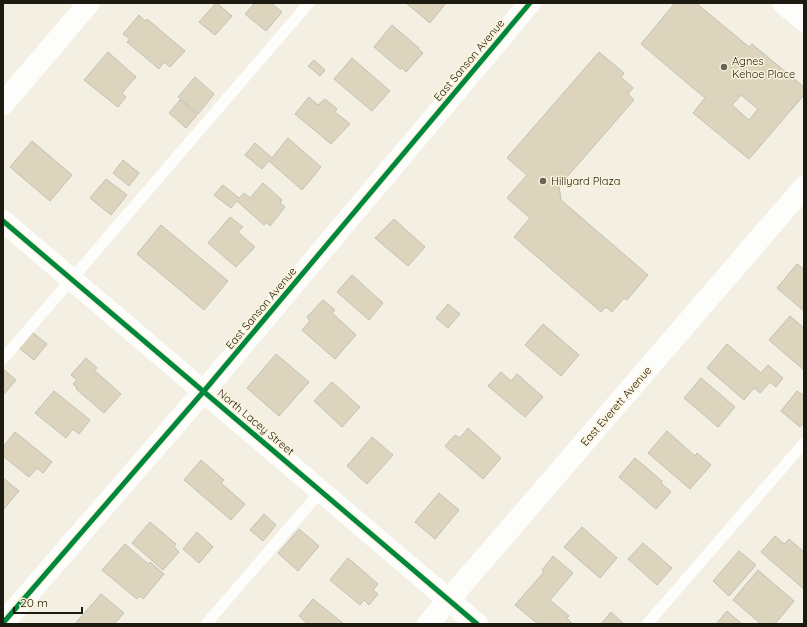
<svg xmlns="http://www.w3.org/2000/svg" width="807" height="627" font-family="Quicksand,sans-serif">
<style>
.building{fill:#dcd4bc;stroke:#c3c0b5;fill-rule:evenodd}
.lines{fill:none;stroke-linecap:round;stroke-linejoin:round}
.service{stroke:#fdfdfb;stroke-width:11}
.minor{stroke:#fdfdfb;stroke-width:22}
.cycleway-casing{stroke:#fbf3da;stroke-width:8}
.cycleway{stroke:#00873e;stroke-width:5}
.poi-dot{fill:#68655a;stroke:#fbf3da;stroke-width:1.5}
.labels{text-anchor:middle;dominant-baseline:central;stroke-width:3;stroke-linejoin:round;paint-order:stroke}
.street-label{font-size:11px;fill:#1d1a11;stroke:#fbf3da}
.poi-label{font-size:11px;fill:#1d1a11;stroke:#fbf3da;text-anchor:start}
</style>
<rect width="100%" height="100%" fill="#f3efe2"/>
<path class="building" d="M216,3h1l15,13 -17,19 -16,-13z
M255,3h16l11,9 -16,19 -21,-17z
M406,3h40l-16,20z
M675,3h21l53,44 3,-3 52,43v8l-55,64 -56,-46 12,-15 -64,-54zM741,95l17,14 -9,11 -17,-15z
M139,15l6,6 2,-2 38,32 -15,16 -6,-5 -5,7 -32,-27 3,-3 -7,-5z
M392,25l27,23 -1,1 5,4 -17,19 -4,-4 -2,1 -26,-22z
M108,52l28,25 -14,16 4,4 -8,10 -34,-27z
M599,52l25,21 -3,4 12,11 -5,6 6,6 -75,86 2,14 87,75 -21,25 -3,-2 -12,14 -6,-5 -5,5 -87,-75 16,-19 -23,-20 20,-23 -20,-17z
M352,58l38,33 -18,20 -38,-32z
M314,60l11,10 -5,6 -12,-10z
M195,77l19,17 -16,20 -20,-17z
M309,97l9,8 7,-6 12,10 -2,3 15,12 -19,20 -36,-30z
M180,100l17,15 -11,13 -17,-15z
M288,138l33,29 -19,23 -33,-29 -7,8 -17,-14 10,-12 17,15z
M32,141l40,34 -22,26 -40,-34z
M123,160l16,13 -10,13 -16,-13z
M106,179l21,16 -16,20 -21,-17z
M263,183l19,17 -2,3 5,4 -15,19 -4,-4 -2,3 -27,-24 -6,7 -17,-13 9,-10 16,13 5,-5 6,5z
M230,217l13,10 -5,5 17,15 -19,20 -28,-24z
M394,219l31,28 -17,19 -33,-28z
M161,225l67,56 -24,29 -67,-56z
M797,264l7,5v42l-27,-23z
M352,275l31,28 -14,17 -32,-28z
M323,300l12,10 -3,3 24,22 -21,24 -33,-29 8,-9 -3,-4z
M448,304l12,10 -12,14 -12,-10z
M790,316l14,12v42l-35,-30z
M543,324l36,31 -18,21 -36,-31z
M32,332l15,12 -13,16 -15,-12z
M727,344l34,29 7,-8 15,13 -7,9 -6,-5 -10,11 -6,-5 -10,12 -37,-32z
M276,354l33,28 -30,34 -32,-28z
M86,358l11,10 -3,2 27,24 -17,19 -28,-24 1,-1 -4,-4 4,-4 -6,-5z
M3,369l13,11 -13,15z
M501,372l10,9 6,-7 26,23 -18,20 -37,-31z
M701,378l34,29 -17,20 -34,-29z
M332,382l28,25 -18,20 -28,-26z
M54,391l36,29 -11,14 -6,-5 -7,9 -31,-25z
M797,391l7,5v27l-4,4 -19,-16z
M468,428l33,30 -18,21 -38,-33 10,-11 5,3z
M667,431l28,25 2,-3 14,12 -21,24 -42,-36z
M15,432l37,30 -9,11 -6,-5 -8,9 -26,-21v-9z
M372,437l21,18 -26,29 -20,-18z
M635,458l27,23 -1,2 10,9 -15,17 -37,-32z
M201,460l23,20 -3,3 24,21 -14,16 -47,-40z
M3,478l16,13 -16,19z
M439,493l20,17 -24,29 -20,-17z
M264,514l12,11 -13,16 -13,-11z
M150,522l26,22 -2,3 5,5 -16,18 -31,-27z
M582,527l35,31 -17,20 -36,-31z
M299,529l20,17 -21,25 -20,-18z
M197,532l16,15 -14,16 -16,-14z
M775,536l9,8 5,-5 15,13v37l-43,-37z
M643,543l29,25 -15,17 -29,-26z
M125,544l23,20 2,-2 14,12 -21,25 -3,-3 -3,3 -35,-29z
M739,551l17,14 -27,31 -16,-15z
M553,556l20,17 -23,27 19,16 -2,2 6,6h-35l-23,-19 29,-33 -2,-2z
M348,558l30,26 -5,6 5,4 -9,11 -5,-5 -4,5 -30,-25z
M758,570l36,31 -19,23h-14l-28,-24z
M101,594l23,19 -10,11h-39z
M313,599l31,25h-36l-9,-8z
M727,611l15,13h-26z
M611,612l13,12h-23z"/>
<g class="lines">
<path class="service" d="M3,359l306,-356
M206,624l115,-133
M647,624l157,-181"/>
<path class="minor" d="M783,3l21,18
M3,104l86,-101
M3,221l474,403
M3,623l201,-232 326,-388
M428,624l376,-437"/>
<defs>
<path id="cycleway" d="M3,221l474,403
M3,623l201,-232 326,-388"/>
</defs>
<use href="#cycleway" class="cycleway-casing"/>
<use href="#cycleway" class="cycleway"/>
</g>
<g class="poi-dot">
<circle cx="724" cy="67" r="4"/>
<circle cx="543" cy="181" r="4"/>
</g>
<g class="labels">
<g class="street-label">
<text transform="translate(469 60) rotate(-50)">East Sanson Avenue</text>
<text transform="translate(261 308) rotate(-50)">East Sanson Avenue</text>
<text transform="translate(616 406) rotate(-49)">East Everett Avenue</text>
<text transform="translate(256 422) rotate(40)">North Lacey Street</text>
</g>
<g class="poi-label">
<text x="732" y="61">Agnes<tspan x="732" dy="13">Kehoe Place</tspan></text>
<text x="551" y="181">Hillyard Plaza</text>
</g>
</g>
<rect width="807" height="627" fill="none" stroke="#1d1a11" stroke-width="8"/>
<path d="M14 607v6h68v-6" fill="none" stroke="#1d1a11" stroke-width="2"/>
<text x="20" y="607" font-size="12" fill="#1d1a11" stroke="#fbf3da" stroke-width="3" paint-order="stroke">20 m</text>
</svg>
